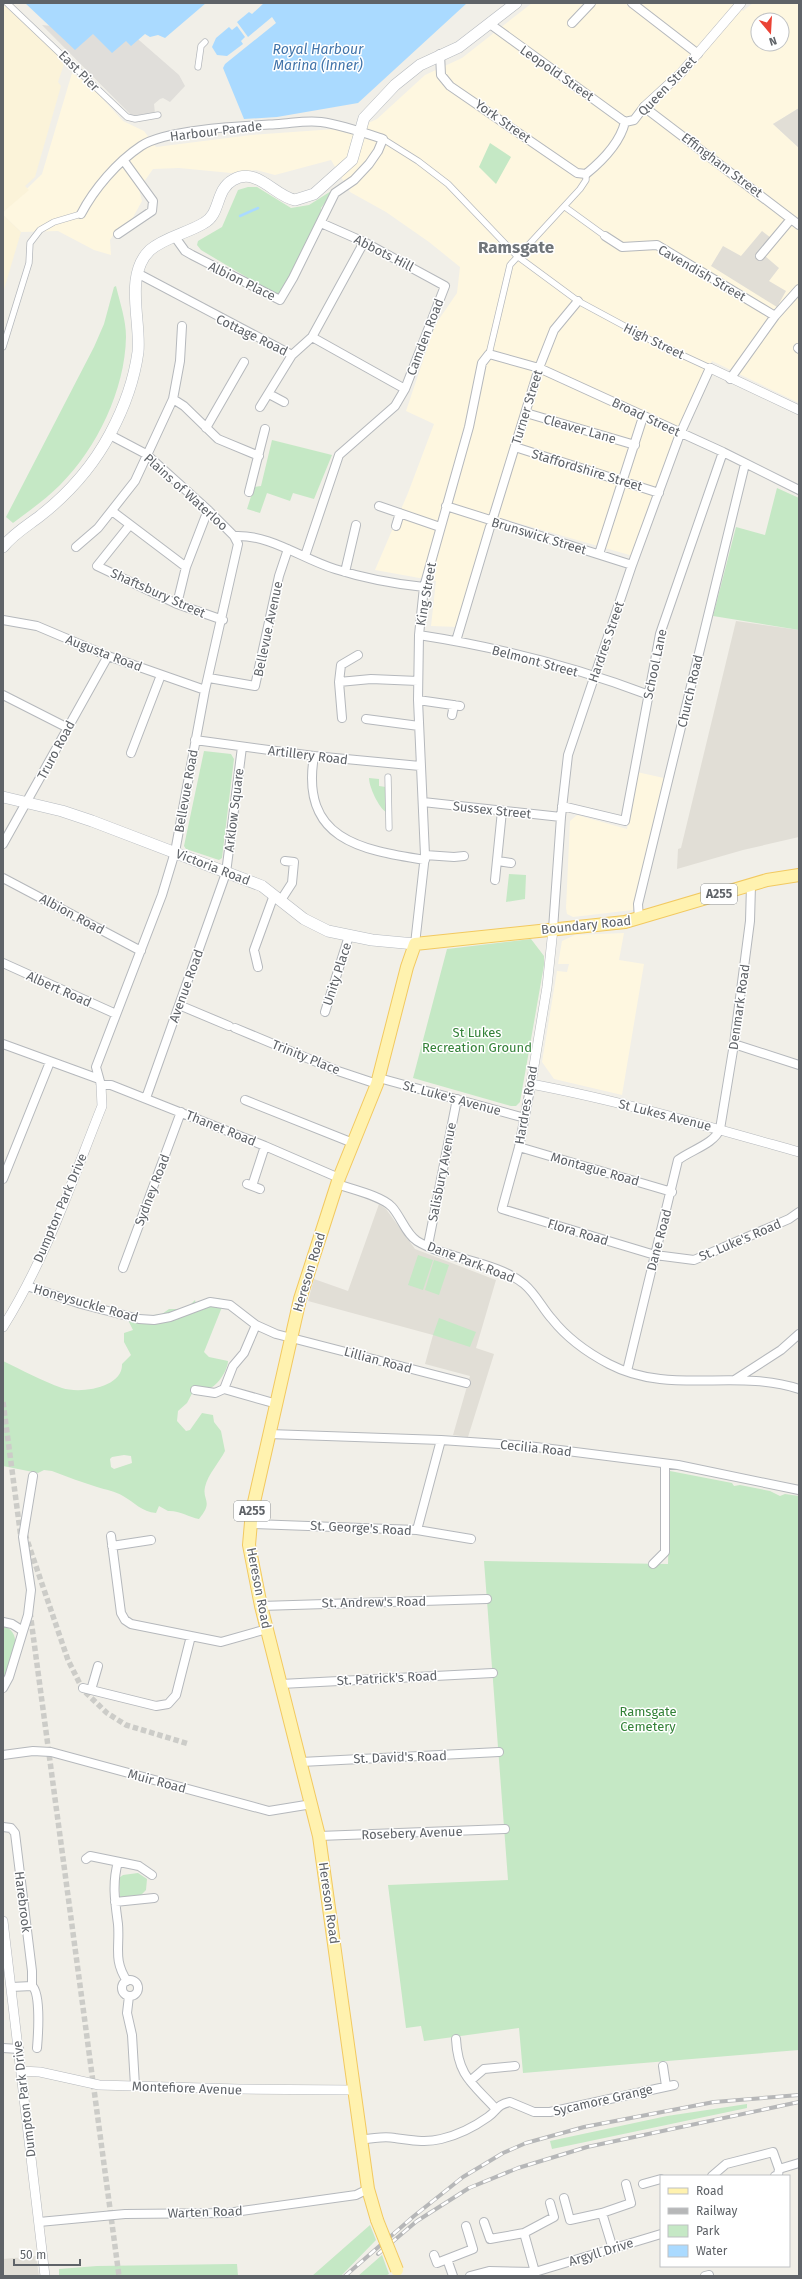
<svg xmlns="http://www.w3.org/2000/svg" width="802" height="2279" font-family="'Fira Sans',sans-serif">
<style>
.commercial{fill:#fef7e0;fill-rule:evenodd}
.industrial{fill:#e0deda}
.education{fill:#e1ded6}
.green{fill:#c5e8c5;fill-rule:evenodd}
.sand{fill:#fbf3d9}
.water{fill:#aadaff}
.lines{fill:none;stroke-linecap:round;stroke-linejoin:round}
.stream{stroke:#aadaff;stroke-width:2.5}
.pedestrian-tunnel{stroke:#ccccc8;stroke-width:5.5;stroke-dasharray:5.5 3;stroke-linecap:butt}
.pedestrian-casing{stroke:#b5b8bc;stroke-width:7}
.minor-casing{stroke:#b5b8bc;stroke-width:10}
.tertiary-casing{stroke:#b5b8bc;stroke-width:10}
.secondary-casing{stroke:#b6babf;stroke-width:12}
.primary-casing{stroke:#f2c960;stroke-width:14}
.pedestrian{stroke:#fff;stroke-width:5.5}
.minor{stroke:#fff;stroke-width:8}
.tertiary{stroke:#fff;stroke-width:9}
.secondary{stroke:#fff;stroke-width:11}
.primary{stroke:#fff2af;stroke-width:12}
.rail-casing{stroke:#b6b7b8;stroke-width:4}
.rail{stroke:#fff;stroke-width:2.5;stroke-dasharray:8;stroke-linecap:butt}
.primary-bridge-casing{stroke:#f2c960;stroke-width:14;stroke-linecap:butt}
.primary-bridge{stroke:#fff2af;stroke-width:12}
.labels{text-anchor:middle;dominant-baseline:central;stroke-width:3;stroke-linejoin:round;paint-order:stroke}
.shield{fill:#fff;stroke:#8f9295;stroke-width:1}
.shield-label{font-size:12px;font-weight:bold;fill:#5f6368}
.street-label{font-size:13px;fill:#5f6368;stroke:#fff}
.park-label{font-size:13px;fill:#348238;stroke:#fff}
.water-label{font-size:14px;font-style:italic;fill:#4174aa;stroke:#fff}
.district-label{font-size:17px;font-weight:bold;fill:#70757a;stroke:#fff}
</style>
<rect width="100%" height="100%" fill="#f1efe8"/>
<path class="commercial" d="M532,3h203l8,8 10,-8h46v105l-26,16 26,24v255l-87,-42 -36,73 -43,122 -140,-40 -35,111 -27,-1 5,-45 -61,-11 33,-77 26,-69 -28,-13 29,-86 22,-32 3,-26 -31,-25 -43,-30 -36,-20 -19,-32 -56,15 -19,-5 -25,3 -52,-5 -26,1 -14,20 3,12 -11,20 -17,13 -4,6 1,15 -17,-5 -36,-19 -37,1 -18,-17v-3l39,-38 30,-101 17,11 34,37 21,10 12,16 95,-12 84,-6 11,4 31,-14 48,-44 37,-17zM758,20h24v24h-24z
M637,772l27,6 -31,132 -60,7 -6,-3 -1,-6 4,-87 7,-6 50,14z
M624,933l-5,27 25,4 -22,131 -68,-16 -12,-17 15,-91 10,1 2,-8h-11l4,-23 13,-6z"/>
<path class="industrial" d="M42,25l90,9 47,41 6,11 -15,16 -7,-4 -3,1 -6,5 1,9 -23,3z"/>
<path class="education" d="M799,108v40l-26,-24z
M762,231l9,7 -6,18 14,12 -10,13 17,10 -9,16 -66,-41 12,-20 18,10z
M736,621l63,9v207l-56,13 -66,19 1,-20 3,-1z
M379,1204l7,5 29,40 81,31 -20,68 18,6 -26,83 -15,-2 17,-59 -45,-12 8,-29 -125,-34 6,-22 34,12z
M36,2256l3,20h-36v-17z"/>
<path class="green" d="M490,143l21,14 -15,27 -17,-17z
M248,187h9l34,21 18,-3 27,-17 -15,20c3,18 -33,70 -43,88l-77,-46 -4,-5 1,-4 24,-14 16,-37z
M116,286c4,17 10,34 10,51 -1,53 -29,111 -66,148 -14,14 -31,26 -47,38l-7,-6 88,-170 10,-23 10,-37z
M272,440l60,15 -18,44 -21,-6 -3,8 -23,-8 -7,20 -13,-4 7,-22 7,-1z
M777,488l22,10v132l-86,-14 23,-89 29,8z
M204,751l27,3 3,5 -12,99 -3,2 -33,-11 -2,-3z
M369,778l10,1v7l7,1v25c-7,-4 -17,-25 -17,-34z
M509,874l17,1 -1,24 -19,3z
M531,939l13,17v9l-24,137 -4,4h-5l-98,-28 34,-129z
M418,1255l15,5 -10,30 -15,-5z
M434,1260l15,5 -10,30 -14,-5z
M219,1298l5,4 -20,50 5,5 19,4c0,9 -12,29 -23,28 -3,0 -6,-2 -9,-3l-9,17 -9,8 -1,10 9,10 4,-1 12,-17 11,2 1,7 7,9 4,20c-6,12 -17,23 -20,36 -3,14 9,14 -6,32 -10,-2 -21,-9 -31,-8l-9,-5 -3,7c-14,-1 -22,-11 -33,-17 -8,-5 -17,-6 -26,-9 -15,-5 -30,-10 -45,-16l-8,-1 -6,3 -35,-7v-105c19,9 39,20 59,27 18,6 61,0 60,-24l9,-9 -7,-13v-9l9,-3 -6,-12 4,-5 15,3 16,-2 7,-5h12l8,-3 6,-6 1,4zM124,1455l7,1 1,7 -18,6 -3,-2 -1,-8 2,-2z
M439,1318l37,14 -6,15 -37,-12z
M670,1471l62,12 2,3 6,-1 30,6 10,5 5,-2 14,2v554l-276,23 -4,-45 -95,13 -3,-15 -15,2 -18,-143 120,-5 -24,-319 184,3z
M3,1625c23,10 8,35 2,52h-2z
M138,1873l9,6 -1,11 -5,5 -21,2 -1,-19 4,-3z
M747,2104v4l-195,41 -2,-8 117,-25z
M370,2225l6,15 -35,36h-29z
M382,2255l7,19 -4,2h-27z
M233,2264h4l1,12h-179v-7l38,-3z"/>
<path class="sand" d="M3,4l62,57 -7,21 3,4 -26,91 -10,9 4,4 -26,22z
M3,215l18,17 -18,61z"/>
<path class="water" d="M25,3h181l-41,35 -7,-3 -8,2 -5,-3 -14,12 -5,-5 -14,12 -19,-19 -18,16z
M264,3h203l-109,100 -81,14 -33,2 -21,-51 2,-4 51,-41 -4,-6 -24,20 -11,-15 12,-10 3,2z
M237,26l8,11 -4,4 2,3 -16,12 -10,-1 -5,-8 4,-9 13,-11 3,3z"/>
<g class="lines">
<path class="stream" d="M240,216l18,-8"/>
<path class="pedestrian-tunnel" d="M3,1402l18,136
M25,1534l43,126 15,30 24,23 19,12 63,19
M30,1612l89,664"/>
<defs>
<path id="pedestrian" d="M7,3l120,114 8,2 23,-4
M198,67l3,-21 4,-4
M383,139l35,22 30,23 69,72 61,45 78,42 54,25
M565,207l40,29
M3,347l26,-84 1,-20 10,-13 14,-8 27,-8
M489,354l21,-89 70,-76 6,-9v-6
M388,777l1,51"/>
<path id="minor" d="M632,3l66,51
M572,23l19,-20
M490,24l135,98
M440,54l1,21 9,11 127,87 9,1c16,-13 34,-31 39,-52
M625,122l9,-2 10,-13 155,118
M81,214c13,-25 36,-52 60,-68 25,-17 105,-20 138,-22 14,-1 28,-4 42,-2 21,3 41,10 62,17l-5,12 -9,13 -15,16 -19,13 -42,85 -13,22 -88,-45 -7,-4 -10,-14
M118,234l34,-23 1,-10 -29,-40
M605,236l17,11 35,-2 118,71
M760,256l31,-37
M137,273l155,82
M312,337l93,52
M798,348l1,1
M730,379l45,-63 24,-27
M269,394l15,8
M173,399l11,7 34,33 41,17
M260,407l32,-52 20,-18 52,-95
M526,413l109,32
M206,428l38,-66
M110,435l36,19 62,56 26,26 4,8 -33,146 -30,162 -13,43 -66,172 5,18h10l154,61 74,32
M515,447l144,46
M249,492l16,-63
M379,506l61,21
M446,506l186,59
M112,511l74,56
M492,521l47,-153 15,-38 24,-29
M129,526l-32,40 80,38 46,16
M396,526l4,-13
M234,536c36,-2 68,23 101,33 28,9 60,15 89,18
M76,547l22,-19 37,-47 38,-82 7,-38 2,-35
M599,554l44,-137
M305,556l34,-101 56,-49 10,-17 40,-103 -81,-44 -43,-19
M345,572l11,-47
M177,604l9,-37 22,-57
M3,620l34,6 71,30 97,34
M419,635c78,12 156,32 230,60
M456,641l34,-114
M209,678l46,8 24,-110 9,-27
M339,682l32,-3 47,2
M3,695l65,33
M418,700l42,6
M452,715l2,-10
M342,718l-3,-36 2,-17 17,-10
M366,719l53,7
M195,740l119,16 106,10
M131,753l30,-78
M314,756c-14,83 46,94 111,104
M423,802l138,15
M562,806l63,15 35,-187 63,-182
M3,844l105,-188
M425,855l29,2 10,-1
M498,861l13,2
M3,878l138,73
M495,880l7,-69
M281,900l11,-17 2,-21 -9,-1
M639,919l-1,-15 107,-440
M553,929l8,-112 7,-62 64,-190 48,-131 30,-66
M415,944l10,-89 -7,-155 1,-65 5,-48 45,-160 13,-64 7,-9 50,14 184,84 76,38
M3,963l113,51
M258,967l-4,-17 20,-55
M179,1005l50,21
M325,1012l24,-76
M235,1028l103,43 39,13
M3,1044l96,35
M734,1044l65,21
M379,1078l146,40
M531,1084l-12,63 -17,62 153,46 39,5 95,-41 10,-7
M146,1098l80,-225 16,-126
M245,1100l108,43
M519,1147l153,45
M3,1179l47,-117
M247,1184l13,5
M337,1184c14,5 45,12 55,23 9,10 14,27 25,34 31,19 79,20 107,43 12,10 18,24 28,35 15,19 36,34 57,45 61,32 126,4 190,25
M252,1186l13,-40
M428,1245l29,-146
M123,1268l58,-156
M27,1286l54,18 58,15 15,1 16,-3 40,-15 20,3 26,20 20,9 190,49
M627,1371l51,-211c13,-10 36,-16 42,-31l14,-85 16,-123 1,-36
M736,1379l45,-29 18,-16
M224,1389l9,-23 11,-13 12,-28
M195,1390l20,3 9,-4 53,15
M269,1434l172,6 87,6 150,19 121,25
M251,1524l166,6 54,9
M417,1530l24,-90
M111,1536l10,77 4,7 6,4 90,18 46,-13
M112,1546l39,-6
M653,1564l12,-12v-88
M261,1606l226,-7
M3,1622l9,2 11,7 -14,46 -6,11
M23,1631l5,-16 3,-25 -8,-53 10,-61
M281,1684l212,-11
M83,1688l73,18 12,-2 8,-9 15,-59
M91,1690l7,-24
M3,1755l30,-4 18,1 218,59 43,-7
M301,1762l198,-10
M3,1827l8,1 4,5 17,138v15c9,7 6,50 5,62
M319,1836l186,-7
M86,1859l4,-3 49,10 13,9
M118,1862c-6,21 -3,40 0,62 2,23 -5,36 9,57
M115,1902l39,-4
M122 1988a8 8 0 1 1 16 0a8 8 0 1 1-16 0Z
M11,1987l21,-1
M129,1996l-2,17 5,22 3,51
M456,2039c2,37 16,44 39,69
M3,2048l16,1
M663,2066l3,20
M470,2081l14,-12 31,-3
M361,2140c11,-2 23,-4 34,-2 16,2 30,5 46,1 17,-4 33,-12 47,-22 10,-7 8,-12 22,-15l24,10h16l124,-27
M779,2169l20,-6
M712,2176l14,-12 47,-12 6,17 -1,6 -3,1
M643,2184l18,-5
M564,2198l6,22 32,-7 29,-10 -5,-19
M602,2213l11,36
M39,2222l86,-8 102,-1 129,-18 12,-6
M484,2222l6,17 34,-6 30,-16 -4,-14
M524,2233l11,39
M434,2255l3,8 36,-14 -7,-23
M447,2259l6,17
M470,2276l19,-5 46,1 126,-38
M705,2276l4,-1"/>
<path id="tertiary" d="M644,107l37,-34 60,-70
M710,368l89,42
M553,929l-6,58 -16,97c90,17 179,43 268,68
M3,1327c43,-68 69,-146 99,-221l-1,-21
M3,1921l42,355
M21,2071l19,1 59,13 140,4 115,1"/>
<path id="secondary" d="M3,547c10,-13 24,-21 37,-31 28,-22 53,-50 70,-82 14,-26 24,-53 28,-82 3,-32 -14,-77 12,-102 15,-13 38,-17 54,-27 17,-9 11,-33 29,-43 24,-14 41,16 62,20l19,-6 38,-34 12,-42 31,-33 25,-20 39,-18 57,-44
M3,797l59,14 30,10 170,65 42,33 24,12 44,9 43,4"/>
<path id="primary" d="M377,2220l-9,-31 -49,-353 -58,-230 -12,-61 3,-34 48,-212 39,-121 38,-94 30,-117 8,-23 210,-22 142,-42 32,-5"/>
</defs>
<use href="#pedestrian" class="pedestrian-casing"/>
<use href="#minor" class="minor-casing"/>
<use href="#tertiary" class="tertiary-casing"/>
<use href="#secondary" class="secondary-casing"/>
<use href="#primary" class="primary-casing"/>
<use href="#pedestrian" class="pedestrian"/>
<use href="#minor" class="minor"/>
<use href="#tertiary" class="tertiary"/>
<use href="#secondary" class="secondary"/>
<use href="#primary" class="primary"/>
<defs>
<path id="rail" d="M378,2254l39,-33 52,-33 49,-20 69,-21 212,-45
M345,2276l69,-60 49,-39 40,-24 23,-10 58,-16 130,-25 85,-7"/>
</defs>
<use href="#rail" class="rail-casing"/>
<use href="#rail" class="rail"/>
<defs>
<path id="primary-bridge" d="M377,2220l20,50"/>
</defs>
<use href="#primary-bridge" class="primary-bridge-casing"/>
<use href="#primary-bridge" class="primary-bridge"/>
</g>
<g class="labels">
<g class="shield">
<rect x="701" y="884" width="36" height="20" rx="3"/>
<rect x="234" y="1501" width="36" height="20" rx="3"/>
</g>
<g class="shield-label">
<text x="719" y="894">A255</text>
<text x="252" y="1511">A255</text>
</g>
<g class="street-label">
<text transform="translate(79 71) rotate(45)">East Pier</text>
<text transform="translate(557 73) rotate(35)">Leopold Street</text>
<text transform="translate(667 86) rotate(-46)">Queen Street</text>
<text transform="translate(503 121) rotate(35)">York Street</text>
<text transform="translate(216 131) rotate(-7)">Harbour Parade</text>
<text transform="translate(722 165) rotate(37)">Effingham Street</text>
<text transform="translate(384 253) rotate(27)">Abbots Hill</text>
<text transform="translate(702 273) rotate(30)">Cavendish Street</text>
<text transform="translate(242 281) rotate(26)">Albion Place</text>
<text transform="translate(252 335) rotate(26)">Cottage Road</text>
<text transform="translate(425 337) rotate(-69)">Camden Road</text>
<text transform="translate(654 341) rotate(26)">High Street</text>
<text transform="translate(527 407) rotate(-73)">Turner Street</text>
<text transform="translate(646 417) rotate(25)">Broad Street</text>
<text transform="translate(580 429) rotate(16)">Cleaver Lane</text>
<text transform="translate(587 470) rotate(17)">Staffordshire Street</text>
<text transform="translate(186 492) rotate(42)">Plains of Waterloo</text>
<text transform="translate(539 536) rotate(17)">Brunswick Street</text>
<text transform="translate(158 593) rotate(24)">Shaftsbury Street</text>
<text transform="translate(426 594) rotate(-80)">King Street</text>
<text transform="translate(268 629) rotate(-78)">Bellevue Avenue</text>
<text transform="translate(606 642) rotate(-71)">Hardres Street</text>
<text transform="translate(104 653) rotate(21)">Augusta Road</text>
<text transform="translate(535 661) rotate(15)">Belmont Street</text>
<text transform="translate(655 664) rotate(-78)">School Lane</text>
<text transform="translate(690 691) rotate(-77)">Church Road</text>
<text transform="translate(56 750) rotate(-62)">Truro Road</text>
<text transform="translate(308 755) rotate(7)">Artillery Road</text>
<text transform="translate(186 791) rotate(-80)">Bellevue Road</text>
<text transform="translate(234 810) rotate(-83)">Arklow Square</text>
<text transform="translate(492 810) rotate(6)">Sussex Street</text>
<text transform="translate(213 867) rotate(21)">Victoria Road</text>
<text transform="translate(72 914) rotate(28)">Albion Road</text>
<text transform="translate(586 925) rotate(-6)">Boundary Road</text>
<text transform="translate(337 974) rotate(-72)">Unity Place</text>
<text transform="translate(186 986) rotate(-70)">Avenue Road</text>
<text transform="translate(59 989) rotate(24)">Albert Road</text>
<text transform="translate(739 1007) rotate(-82)">Denmark Road</text>
<text transform="translate(306 1057) rotate(22)">Trinity Place</text>
<text transform="translate(452 1098) rotate(15)">St. Luke's Avenue</text>
<text transform="translate(526 1105) rotate(-80)">Hardres Road</text>
<text transform="translate(665 1115) rotate(14)">St Lukes Avenue</text>
<text transform="translate(221 1128) rotate(22)">Thanet Road</text>
<text transform="translate(595 1169) rotate(16)">Montague Road</text>
<text transform="translate(442 1172) rotate(-79)">Salisbury Avenue</text>
<text transform="translate(152 1190) rotate(-69)">Sydney Road</text>
<text transform="translate(60 1208) rotate(-67)">Dumpton Park Drive</text>
<text transform="translate(578 1232) rotate(17)">Flora Road</text>
<text transform="translate(659 1240) rotate(-75)">Dane Road</text>
<text transform="translate(740 1240) rotate(-23)">St. Luke's Road</text>
<text transform="translate(471 1262) rotate(21)">Dane Park Road</text>
<text transform="translate(309 1272) rotate(-73)">Hereson Road</text>
<text transform="translate(86 1303) rotate(16)">Honeysuckle Road</text>
<text transform="translate(378 1360) rotate(15)">Lillian Road</text>
<text transform="translate(536 1448) rotate(6)">Cecilia Road</text>
<text transform="translate(361 1528) rotate(3)">St. George's Road</text>
<text transform="translate(259 1588) rotate(79)">Hereson Road</text>
<text transform="translate(374 1602) rotate(-1)">St. Andrew's Road</text>
<text transform="translate(387 1678) rotate(-3)">St. Patrick's Road</text>
<text transform="translate(400 1757) rotate(-2)">St. David's Road</text>
<text transform="translate(157 1781) rotate(15)">Muir Road</text>
<text transform="translate(412 1833) rotate(-2)">Rosebery Avenue</text>
<text transform="translate(23 1902) rotate(83)">Harebrook</text>
<text transform="translate(329 1903) rotate(82)">Hereson Road</text>
<text transform="translate(187 2088) rotate(2)">Montefiore Avenue</text>
<text transform="translate(24 2099) rotate(-97)">Dumpton Park Drive</text>
<text transform="translate(603 2100) rotate(-13)">Sycamore Grange</text>
<text transform="translate(205 2212) rotate(-2)">Warten Road</text>
<text transform="translate(601 2252) rotate(-17)">Argyll Drive</text>
</g>
<g class="park-label">
<text x="477" y="1032">St Lukes<tspan x="477" dy="15">Recreation Ground</tspan></text>
<text x="648" y="1711">Ramsgate<tspan x="648" dy="15">Cemetery</tspan></text>
</g>
<g class="water-label">
<text x="318" y="49">Royal Harbour<tspan x="318" dy="16">Marina (Inner)</tspan></text>
</g>
<g class="district-label">
<text x="516" y="247">Ramsgate</text>
</g>
</g>
<rect width="802" height="2279" fill="none" stroke="#5f6368" stroke-width="8"/>
<rect x="660" y="2175" width="130" height="92" fill="#ffffff" stroke="#bfc1c3"/>
<rect x="668" y="2188" width="20" height="6" fill="#fff2af" stroke="#bfc1c3"/>
<text x="696" y="2195" font-size="12" fill="#5f6368">Road</text>
<rect x="668" y="2208" width="20" height="6" fill="#b6b7b8" stroke="#bfc1c3"/>
<text x="696" y="2215" font-size="12" fill="#5f6368">Railway</text>
<rect x="668" y="2225" width="20" height="12" fill="#c5e8c5" stroke="#bfc1c3"/>
<text x="696" y="2235" font-size="12" fill="#5f6368">Park</text>
<rect x="668" y="2245" width="20" height="12" fill="#aadaff" stroke="#bfc1c3"/>
<text x="696" y="2255" font-size="12" fill="#5f6368">Water</text>
<g transform="translate(770 32) rotate(162)"><circle r="19" fill="#ffffff" stroke="#bfc1c3"/>
<path d="M0-3L7 15L0 10L-7 15Z" fill="#ea4335"/>
<text y="-6" font-size="11" font-weight="bold" text-anchor="middle" fill="#5f6368">N</text>
</g>
<path d="M14 2259v6h66v-6" fill="none" stroke="#5f6368" stroke-width="2"/>
<text x="20" y="2259" font-size="12" fill="#5f6368" stroke="#ffffff" stroke-width="3" paint-order="stroke">50 m</text>
</svg>
